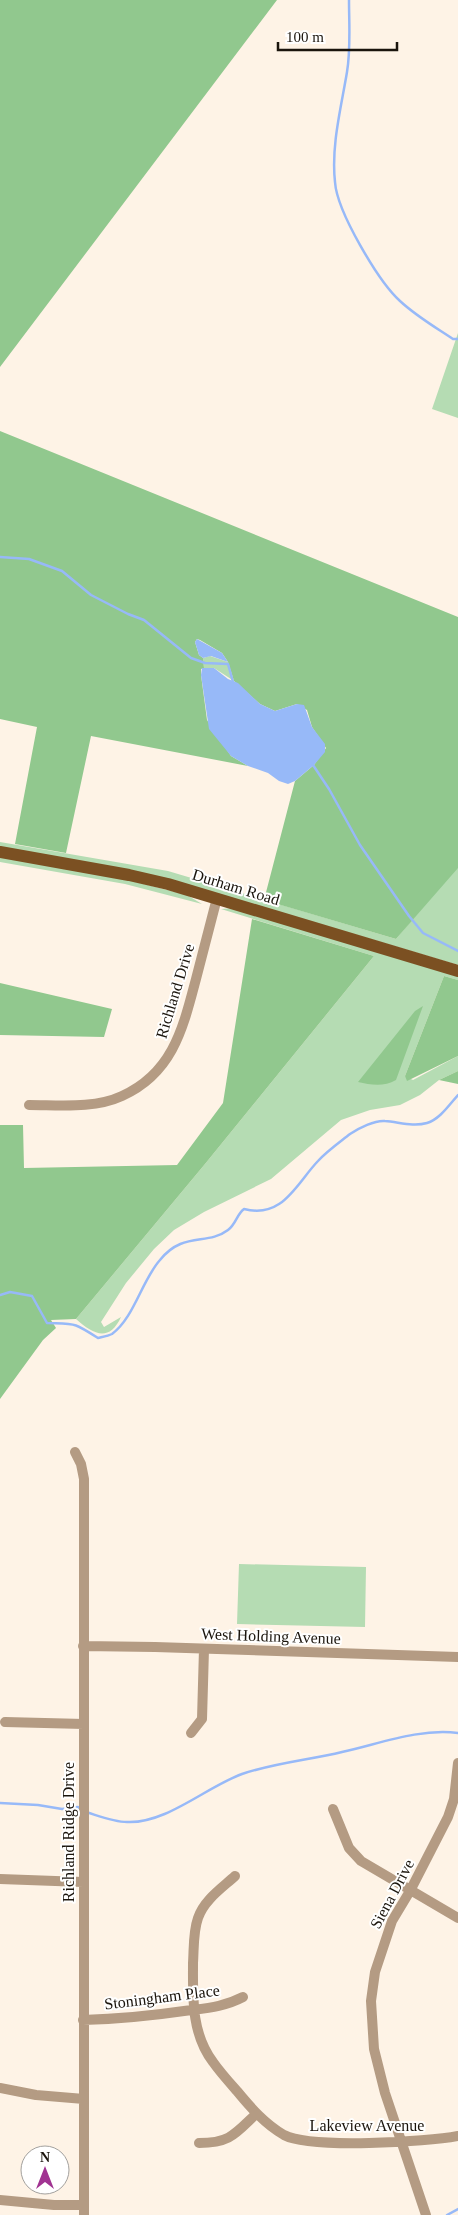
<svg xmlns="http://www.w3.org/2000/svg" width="458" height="2215" font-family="'Times New Roman',serif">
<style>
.green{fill:#b5dcb3}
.forest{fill:#91c88e}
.water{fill:#97b9f8}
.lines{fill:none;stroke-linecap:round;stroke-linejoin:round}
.stream{stroke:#97b9f8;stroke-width:2.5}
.minor{stroke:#b49b83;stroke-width:10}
.major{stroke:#7b5022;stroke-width:12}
.labels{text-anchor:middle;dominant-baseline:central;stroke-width:4;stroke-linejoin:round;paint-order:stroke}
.street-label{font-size:16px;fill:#1a140c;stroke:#fff}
</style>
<rect width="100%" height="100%" fill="#fef3e6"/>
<path class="green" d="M458,333v85l-26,-9z
M210,656l18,6 6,19 -20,-13h-10l-1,-10z
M0,842l168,29 228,68 62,-74v100l-290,-86 -168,-31z
M0,857l124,22 63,16 15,9 -77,-20 -125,-22z
M234,908l224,66v6l-14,-4 -39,100 8,4 45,-24v15l-19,9 -19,15 -20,10 -30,5 -29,10 -70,59 -67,33 -30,18 -20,19 -28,34 -25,39 3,5 17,-10c-12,26 -28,17 -45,2l129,-155 169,-208 -153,-47z
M239,1564l127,3 -1,60 -128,-3z"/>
<path class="forest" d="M0,0h277l-277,367z
M0,431l458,186v251l-62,71 -132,-39 31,-119 19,-16 12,-17 -14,-21 -5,-17 -10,-6 -22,7 -15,-7 -26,-23 -6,-19 -6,-9 -22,-13 -3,-1 -2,3 4,13 4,3 1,10 -3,1v6l6,45 24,36 17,10 -157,-30 -25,117 -51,-9 22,-117 -37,-8z
M252,919l122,37 -169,208 -129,155 -25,1 5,8 -13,12 -43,59v-274h23l1,43 153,-3 46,-62z
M444,976l14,4v76l-51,25 -2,-5z
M0,983l112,26 -8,28 -104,-2z
M423,1006l-27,74c-12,7 -25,5 -38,2l57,-71z
M458,1071v13l-19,-4z"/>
<path class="water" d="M197,639l25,14 6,9 -17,-6 -8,2 -4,-3 -4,-13z
M202,668h12l14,11 10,4 22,21 15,7 22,-7 7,1 8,22 13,17v8l-11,13 -19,16 -7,3 -9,-3 -11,-8 -20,-7 -17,-10 -22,-27 -8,-54z"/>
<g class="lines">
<path class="stream" d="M349,0c0,24 2,48 -2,72 -6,36 -16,74 -12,110 2,30 44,100 65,119 16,15 35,26 53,38h5
M0,557l29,2 33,12 29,24 37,19 16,6 47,38 14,5 23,1 5,18
M313,765l16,24 31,56 49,71 14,17 35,18
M0,1295l10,-3 22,4 15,27c29,1 26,-1 51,15 4,-1 10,-2 14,-4 22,-16 30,-54 48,-74 23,-29 47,-14 68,-30 8,-6 9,-16 16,-21 39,10 52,-25 74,-48 9,-10 22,-19 32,-27 9,-6 25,-14 35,-13 14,1 28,6 42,2 13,-4 22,-18 31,-28
M0,1803l38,2 24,4 16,-2 4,3
M86,1812c13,4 28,10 41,10 39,2 79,-35 115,-48 32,-11 67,-14 100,-22 37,-8 77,-24 116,-19
M447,2215l11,-6"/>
<path class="minor" d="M29,1105c30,0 65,4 93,-9 51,-23 61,-68 74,-117 7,-27 14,-54 21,-81
M75,1452l6,12 3,15v736
M83,1646l72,1 303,10
M5,1722l79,2
M191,1733l11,-14 2,-70
M333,1809l16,39 12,13 97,57
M235,1876c-13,12 -31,24 -37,42 -5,14 -4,30 -5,45 0,34 -2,70 20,99 7,10 16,20 24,29 14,17 28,33 47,44 26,14 143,7 174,1
M0,1879l83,3
M83,2020c34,-1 67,-4 101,-9 22,-3 40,-4 59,-14
M0,2088l36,7 48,4
M199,2143c31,0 36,-9 57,-29
M0,2200l54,5h30
M426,2215l-41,-122 -11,-44 -3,-48 4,-29 17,-51 18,-30 38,-74 6,-18 4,-36"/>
<path class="major" d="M0,852l129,23 39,9 290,87"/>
</g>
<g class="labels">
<g class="street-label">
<text transform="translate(236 887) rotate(17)">Durham Road</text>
<text transform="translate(175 991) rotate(-73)">Richland Drive</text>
<text transform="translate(271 1636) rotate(2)">West Holding Avenue</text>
<text transform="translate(68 1832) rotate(-90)">Richland Ridge Drive</text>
<text transform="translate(392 1894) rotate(-62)">Siena Drive</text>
<text transform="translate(162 1997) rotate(-7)">Stoningham Place</text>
<text x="367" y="2125">Lakeview Avenue</text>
</g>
</g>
<g transform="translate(45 2170)"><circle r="24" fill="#ffffff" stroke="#a3a19e"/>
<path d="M0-4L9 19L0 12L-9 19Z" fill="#a13392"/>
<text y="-8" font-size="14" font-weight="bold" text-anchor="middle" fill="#1a140c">N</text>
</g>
<path d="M278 42v8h119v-8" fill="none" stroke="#1a140c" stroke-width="2.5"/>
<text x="286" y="42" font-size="15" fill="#1a140c" stroke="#ffffff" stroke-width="4" paint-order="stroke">100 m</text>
</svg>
